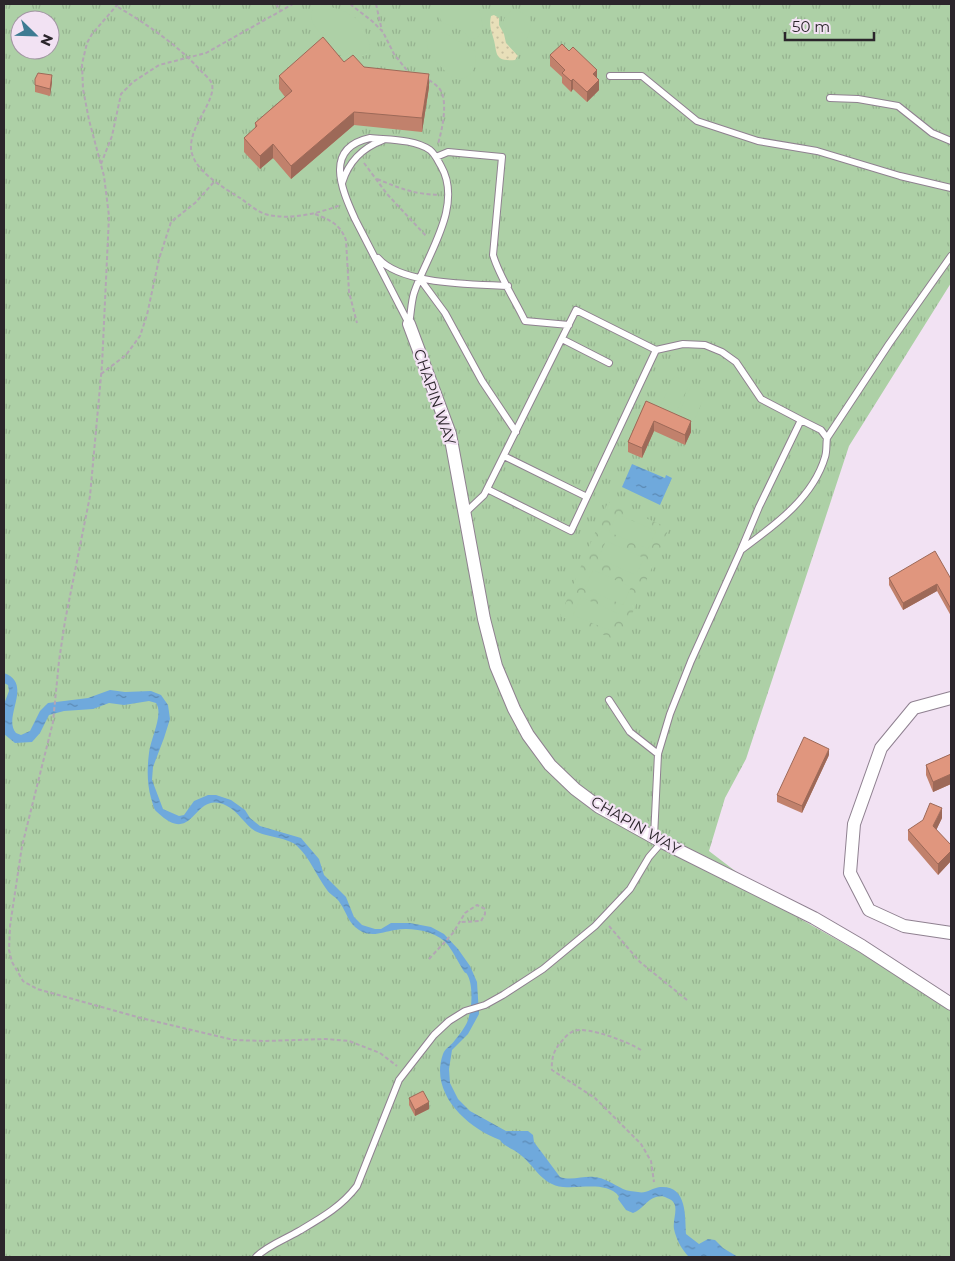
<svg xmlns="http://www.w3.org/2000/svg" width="955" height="1261" font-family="Montserrat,sans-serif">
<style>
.grass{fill:url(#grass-tufts);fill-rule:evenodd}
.sand{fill:url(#sand-dots)}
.park{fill:url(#park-crowns)}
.garden{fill:#add0a6}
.water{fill:url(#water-ripples)}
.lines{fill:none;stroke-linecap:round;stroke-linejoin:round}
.lane-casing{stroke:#8f8190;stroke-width:8}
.street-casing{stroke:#8f8190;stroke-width:14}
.path{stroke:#b3a6b4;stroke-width:2;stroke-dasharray:4 2.5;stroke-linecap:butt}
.lane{stroke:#fff;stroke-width:6}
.street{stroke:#fff;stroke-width:12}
.wall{fill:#c1816c}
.shaded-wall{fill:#9d6958}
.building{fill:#e0967e;stroke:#9d6958}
.labels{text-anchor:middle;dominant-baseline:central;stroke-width:4.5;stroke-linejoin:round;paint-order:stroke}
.street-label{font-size:15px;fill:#2b252b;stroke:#f2e2f3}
</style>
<defs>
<pattern id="grass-tufts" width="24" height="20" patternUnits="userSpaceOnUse" patternTransform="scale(1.25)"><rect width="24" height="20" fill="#add0a6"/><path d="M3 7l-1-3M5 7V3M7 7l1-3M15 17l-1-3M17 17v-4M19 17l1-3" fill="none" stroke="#95b28f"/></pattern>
<pattern id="sand-dots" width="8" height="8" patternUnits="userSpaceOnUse" patternTransform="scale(1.25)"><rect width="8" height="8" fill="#e8dfb9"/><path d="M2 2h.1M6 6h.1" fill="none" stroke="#c7bf9f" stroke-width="1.8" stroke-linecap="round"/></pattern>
<pattern id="park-crowns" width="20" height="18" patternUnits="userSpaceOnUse" patternTransform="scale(1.25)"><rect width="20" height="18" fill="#add0a6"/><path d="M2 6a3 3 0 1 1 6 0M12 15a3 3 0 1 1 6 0" fill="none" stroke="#95b28f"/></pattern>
<pattern id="water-ripples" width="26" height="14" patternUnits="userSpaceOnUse" patternTransform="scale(1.25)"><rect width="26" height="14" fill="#6fa9dc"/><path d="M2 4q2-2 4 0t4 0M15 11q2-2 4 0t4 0" fill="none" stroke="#5b89b3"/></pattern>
</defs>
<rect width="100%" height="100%" fill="#f2e2f3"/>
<path class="grass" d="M4,4h947v279l-102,163 -103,313 -21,39 -16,53 81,62 83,47 78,51v246h-947zM20,20h30v30h-30z"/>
<path class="sand" d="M494,15l5,3v7l5,9 2,9 12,13 -3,4c-23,2 -17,-9 -22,-23 -2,-7 -4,-13 -2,-21z"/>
<path class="park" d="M608,502l61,26 -49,114 -60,-26z"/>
<path class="garden" d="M320,4c21,6 40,9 47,32 3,7 4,12 1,19 -2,0 -7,2 -8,2 -16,-1 -60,-31 -46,-50z
M453,4h19l6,3c4,12 8,22 -2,32l-7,-1 -9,-10 -18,-5 -3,-8c3,-7 8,-8 14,-11z
M516,9l14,9c2,11 -2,22 -10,30h-3l-4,-3 -10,-21 1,-5 7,-9z
M438,29l37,22c4,14 -4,31 -21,28 -11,-10 -45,-39 -16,-50z
M674,376l16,7 -15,31 -15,-7z
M692,384l15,7 -13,30 -16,-6z
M617,514l39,17 -8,18 -39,-17z
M606,541l38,17 -8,17 -38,-17z
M593,570l38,17 -8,18 -38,-17z
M581,597l38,17 -8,17 -38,-16z"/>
<path class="water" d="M632,464l33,14 1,-3 6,3 -12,27 -38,-18z
M4,673c30,11 -2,44 12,60l5,2 9,-4 10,-20 8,-8 40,-5 22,-8 15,2 26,-1 10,4 7,10 2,14 -6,19 -11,29 -1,13 11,29 16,7 5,-1 10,-14 14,-6h8l15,5 14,10 5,8 10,8 41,12 18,21 5,16 22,22 8,20 8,8 13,4h6l10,-6h19l21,4 13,7 14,15 12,17 7,16 2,32 -11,20 -16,16 -3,19 1,14 8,16 12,12 36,20h22l5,4 1,7 26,35c11,4 23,-1 34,0 11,1 19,7 29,12 4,2 10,2 15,3 8,2 14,-4 22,-5 27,-2 25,28 26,47l13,10 9,-5 7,1 8,8 15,9h-49c-7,-7 -13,-18 -15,-28 -2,-11 8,-26 -7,-31 -3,-2 -7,-2 -11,-1 -9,2 -14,13 -23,16l-7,-3 -8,-11 1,-3c-14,-15 -38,-7 -56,-9 -22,-2 -29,-23 -45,-34 -6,-5 -15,-7 -18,-13 -33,-12 -71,-47 -57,-86 2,-6 9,-9 12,-14 5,-6 12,-15 14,-23 3,-11 4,-31 -1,-41 -3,-6 -1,0 -5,-6 -5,-8 -9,-17 -15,-25 -11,-14 -37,-18 -53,-15 -13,2 -23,8 -36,0 -11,-7 -12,-17 -19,-27 -3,-6 -10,-8 -13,-13 -11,-15 -17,-32 -30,-44 -7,-8 -31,-9 -42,-15 -11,-7 -16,-19 -28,-25 -35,-18 -31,43 -70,6 -4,-3 -4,-9 -6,-14 -4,-14 -4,-29 -2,-45 1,-13 15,-39 7,-50l-7,-2 -25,4 -15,-2 -16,6 -29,2 -15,4 -9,18 -8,9 -17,1 -11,-9v-30l5,-13 -1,-6 -4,-2z"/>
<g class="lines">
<defs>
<path id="lane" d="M610,76h32l55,45 61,20 59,10 83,25 51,12
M830,98l28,1 40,7 34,27 19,8
M370,138c19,2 44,1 60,12 5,4 8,11 11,16 23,40 -15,90 -27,127 -3,10 -3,21 -5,31l-54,-105c-14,-31 -31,-71 15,-81z
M436,157l12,-5 54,5 -9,98c6,21 22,45 32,66l44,4
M342,183c7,-22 20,-35 41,-43
M378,258c23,27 95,26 130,28
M420,279l25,34 37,68 34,51
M562,339l47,24
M827,438l62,-94 62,-88
M504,456l83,41
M487,489l84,42 85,-181
M465,513l19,-18 92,-185 80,40 27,-6 22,1 17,7 14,10 25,37 40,21
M609,700l21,32 28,22
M654,837l4,-83 12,-40 21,-53 50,-111 18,-43 42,-87 20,10 6,8c-1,6 0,13 -2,19 -12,41 -51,69 -84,93
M256,1257c12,-12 28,-17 43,-26 22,-13 42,-24 58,-45l42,-106 35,-45 15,-14 16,-10 20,-6 18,-10 40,-26 52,-43 35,-37 19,-32 13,-15"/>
<path id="street" d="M409,324l41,110 34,185 12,47 18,43 14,26 22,30 25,24 24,18 63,35 152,76 48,28 89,58
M951,698l-37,10 -33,40 -27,76 -4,49 19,37 35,16 47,7"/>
</defs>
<use href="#lane" class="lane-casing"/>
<use href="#street" class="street-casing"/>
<path class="path" d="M118,4l-26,30 -5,9 -5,21 1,25 6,31 15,56 5,40 -7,149 -12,131 -25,125 -6,40 -6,61 -31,124 -12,80 -1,24 3,12 11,19 14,8 104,29 93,22 31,1 61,-2 23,2 31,12 17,13
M276,4l4,6
M350,4l22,17 11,11 11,22 15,19
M376,4l6,27
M118,7c30,18 61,39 84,65 3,3 8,7 10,12 4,17 -22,41 -21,64 1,22 33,40 49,50 9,6 18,15 29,17 21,5 52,-2 71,-10
M429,80c3,2 7,5 10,8 10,12 3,42 -1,56
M364,163l23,31 40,43
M101,164l11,-28 9,-42 12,-12 26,-17 47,-12 87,-49
M377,179c25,10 36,15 63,16
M315,214c15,6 25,10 31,26l3,52 8,31
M101,374l25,-19 14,-19 7,-21 12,-56 12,-37 24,-19 19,-21
M609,926l31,36 47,38
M429,959l24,-26 12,-20 12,-8 8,4v5l-4,7 -20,1
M641,1050c-13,-8 -53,-24 -67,-19 -5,2 -9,6 -12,10 -8,8 -11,18 -10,29l43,28 46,46 10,17 3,21"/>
<use href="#lane" class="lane"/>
<use href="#street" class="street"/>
</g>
<path class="wall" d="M569,51l28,27 2,12 -12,12 -14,-13 -2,3 -9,-9v-6l-12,-11v-11z
M344,62l20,5 65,20 -7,45 -68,-7 -63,54 -18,-21 -13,11 -16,-17v-14l11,-9v-6l30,-26 -6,-8v-13z
M35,79l17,3 -2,14 -15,-4z
M646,401l45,31 -6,13 -31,-14 -12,27 -14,-6v-10z
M889,578l62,1v37l-14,-25 -34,19 -14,-25z
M951,754v30l-18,8 -7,-17v-10z
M829,755l-27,58 -25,-11v-7z
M942,818l-6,12 15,15v16l-13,14 -30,-35v-10z
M409,1098l20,11 -14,7 -6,-11z"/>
<path class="shaded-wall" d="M597,70v10l-4,-6z
M429,74v13l-7,45v-14z
M52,75v7l-2,14v-7z
M573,79v10l-2,3v-11z
M599,80v10l-12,12v-10z
M354,112v13l-63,54v-13z
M273,144v14l-13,11v-13z
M654,421v10l-12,27v-10z
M691,421v11l-6,13v-10z
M937,584v7l-34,19v-7z
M829,749v6l-27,58v-7z
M951,774v10l-18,8v-10z
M942,808v10l-9,19v-11z
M951,851v10l-13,14v-11z
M429,1102v7l-14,7v-6z"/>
<path class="building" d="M323,37l21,25 9,-7 11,12 65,7 -7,44 -68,-6 -63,54 -18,-22 -13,12 -16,-18 13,-12 -2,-3 37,-32 -13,-15z
M562,44l7,7 4,-4 24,23 -4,4 6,6 -12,12 -14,-13 -2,2 -9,-8 3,-3 -15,-15z
M38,73l14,2 -2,14 -15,-4v-6z
M646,401l45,20 -6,14 -31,-14 -12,27 -14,-6z
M935,551l16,28v30l-14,-25 -34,19 -14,-25z
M804,737l25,12 -27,57 -25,-11z
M951,754v20l-18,8 -7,-17z
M930,803l12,5 -9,18 18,19v6l-13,13 -30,-34 15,-10z
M423,1091l6,11 -14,8 -6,-12z"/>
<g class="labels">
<g class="street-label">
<text transform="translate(435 397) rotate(71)">CHAPIN WAY</text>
<text transform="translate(636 825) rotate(30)">CHAPIN WAY</text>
</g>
</g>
<rect width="955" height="1261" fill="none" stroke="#2b252b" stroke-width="10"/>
<g transform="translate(35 35) rotate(113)"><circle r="24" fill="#f2e2f3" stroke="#a296a3"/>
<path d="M0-4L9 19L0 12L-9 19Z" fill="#3e7b92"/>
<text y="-8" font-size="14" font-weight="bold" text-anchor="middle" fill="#2b252b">N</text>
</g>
<path d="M785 32v8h89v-8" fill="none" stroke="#2b252b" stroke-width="2.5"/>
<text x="792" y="32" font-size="15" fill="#2b252b" stroke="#f2e2f3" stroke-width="4" paint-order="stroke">50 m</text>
</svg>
